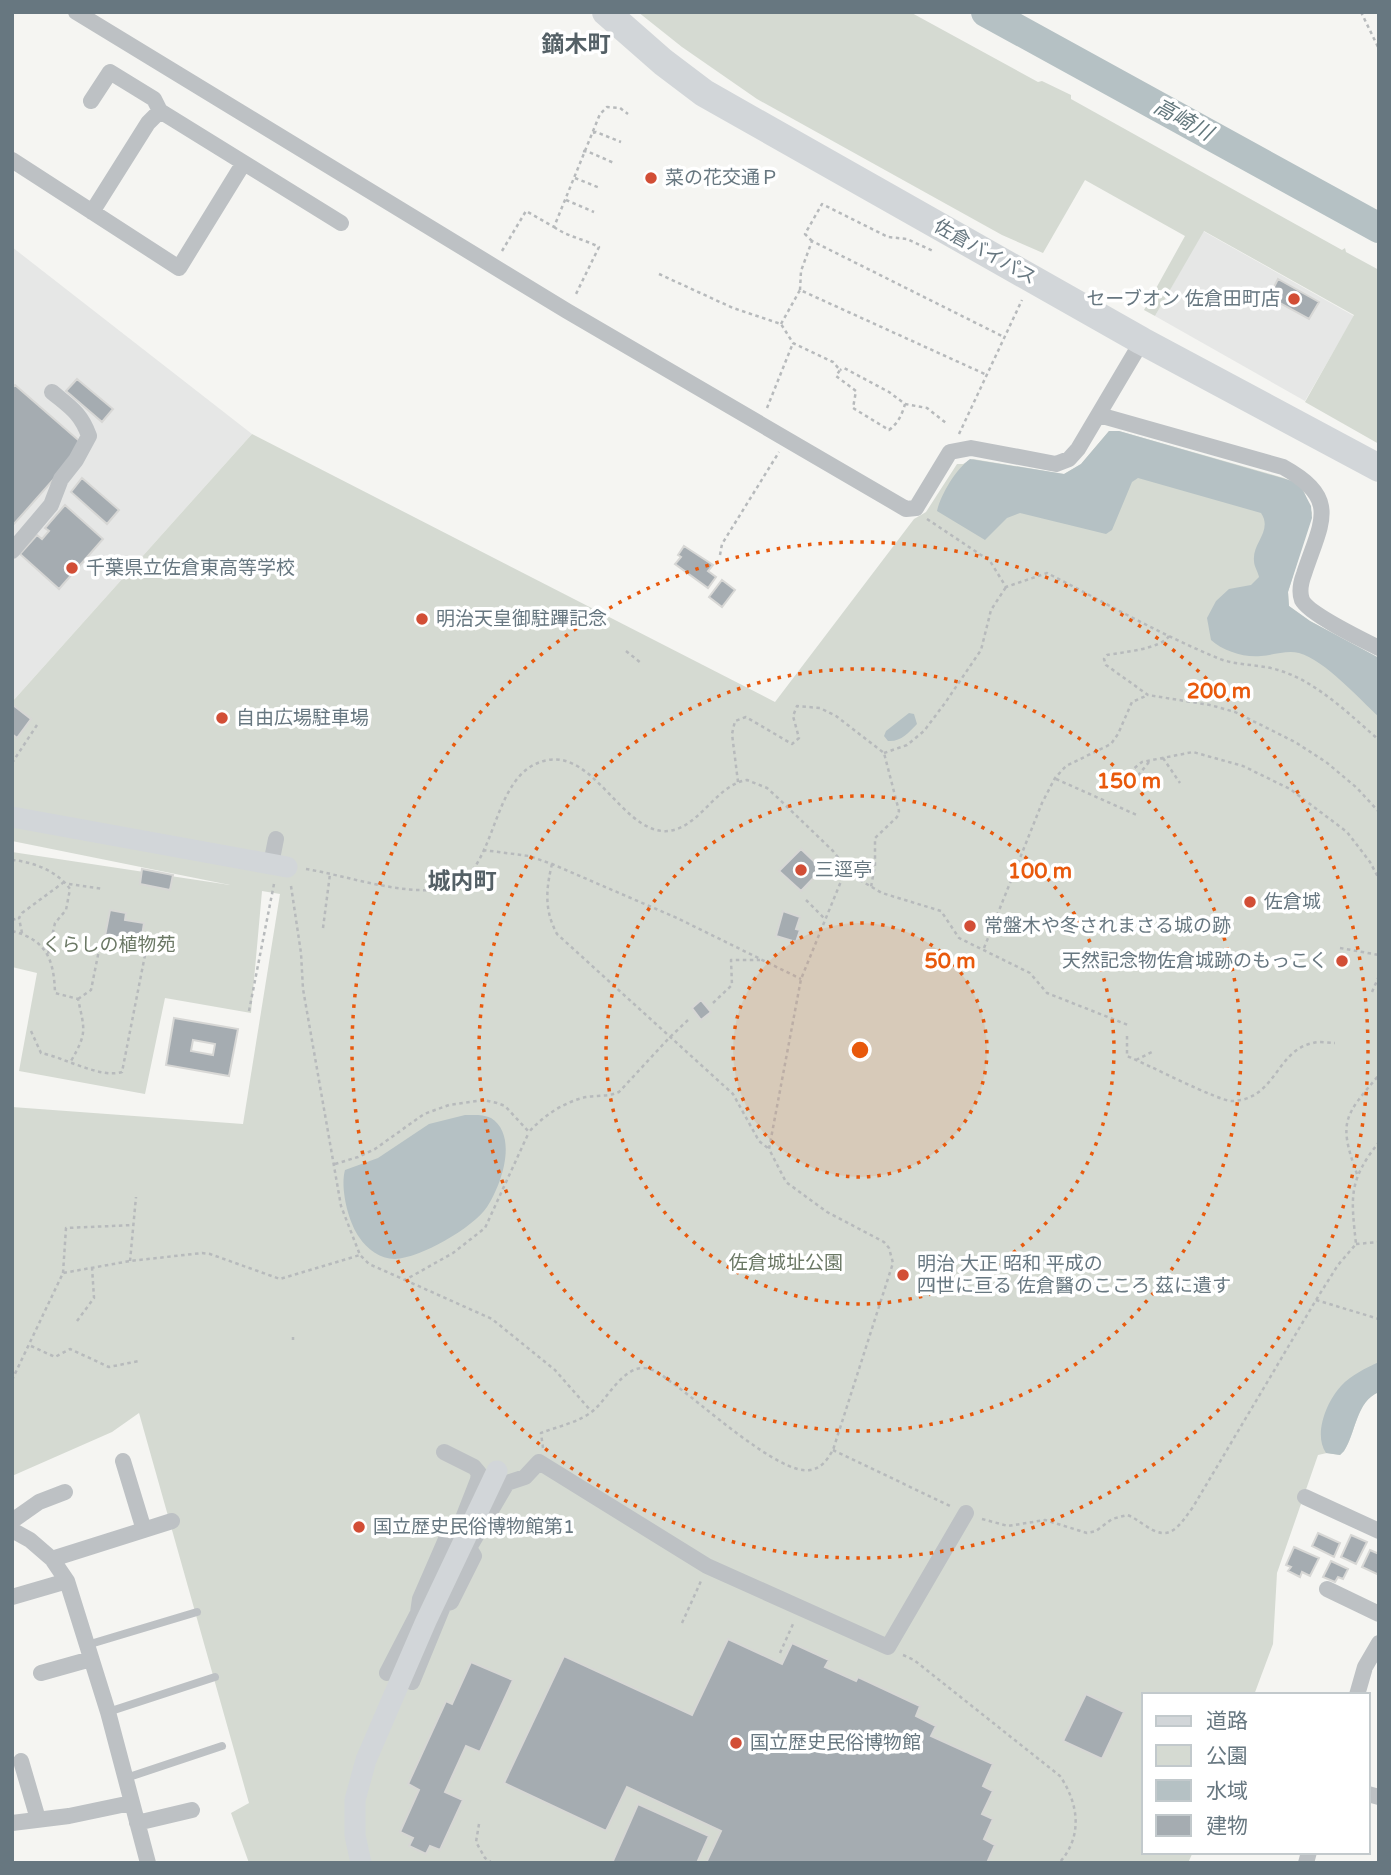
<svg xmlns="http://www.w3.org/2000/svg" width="1391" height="1875" font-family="'Varela Round','Noto Sans JP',sans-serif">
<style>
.built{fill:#e6e7e6}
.green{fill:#d5dad2}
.water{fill:#b5c1c4}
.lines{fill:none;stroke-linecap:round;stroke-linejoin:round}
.river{stroke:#b5c1c4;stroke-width:30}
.building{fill:#a5acb1;stroke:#d7d7d5;stroke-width:2;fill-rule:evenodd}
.path{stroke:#b7babc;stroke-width:2.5;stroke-dasharray:3.5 3.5;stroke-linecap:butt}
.lane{stroke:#bdc1c4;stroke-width:8}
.street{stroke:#bdc1c4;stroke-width:16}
.secondary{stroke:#d2d6d9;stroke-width:21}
.highway{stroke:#d2d6d9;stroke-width:28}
.ring{fill:none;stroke:#e8590c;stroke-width:3.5;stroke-dasharray:3.5 7}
.poi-dot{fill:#d24e36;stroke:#fff;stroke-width:2.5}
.labels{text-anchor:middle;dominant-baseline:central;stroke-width:7;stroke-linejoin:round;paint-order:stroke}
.poi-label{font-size:19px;fill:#677780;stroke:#fff;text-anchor:start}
.street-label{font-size:19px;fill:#677780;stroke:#fff}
.park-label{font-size:19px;fill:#6b7865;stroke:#fff}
.water-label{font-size:21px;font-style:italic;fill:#63787d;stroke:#fff}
.quarter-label{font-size:23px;font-weight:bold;fill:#546066;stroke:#fff}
.centre{fill:#e8590c;stroke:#fff;stroke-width:3.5}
.ring-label{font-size:21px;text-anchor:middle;font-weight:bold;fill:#e8590c;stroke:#fff;stroke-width:7;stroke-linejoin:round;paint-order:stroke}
</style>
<rect width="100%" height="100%" fill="#f5f5f2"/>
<path class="built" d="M1203,231l151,85 -49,85 -150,-85z
M12,247l240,187 -240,268z"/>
<path class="green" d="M638,12h272l128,70 4,-1 29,14v4l271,151 3,-2 1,4 33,18v174l-74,-42 49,-87 -150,-84 -49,85 -11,-6 41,-74 -100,-56 -42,73 -41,-18 -245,-136 -75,-52z
M1109,431h10l165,47 18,8 10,27 -24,79 1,14 21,15 69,37v734c-23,9 -23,41 -35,59l-4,4 -13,-2 -9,2 -41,118 -4,71 -19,51h-110v157h49l-5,11h-939l-18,-50 18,-10 -110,-390 -27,19 -100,44v-369l231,17 37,-230 -18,-3 -11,122 -86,-15 -20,96 -126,-23 18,-98 -25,-6v-115l218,33 -218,-44v-139l240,-268 523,268 139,-183 12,-7 31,-48h6l10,-5 91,15 17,-10z"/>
<path class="water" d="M1109,431h10l180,52 12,23 1,12 -24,74 1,14 21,15 69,37v59c-21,-19 -53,-56 -80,-64 -12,-3 -26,2 -38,3 -16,2 -38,-5 -50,-16l-4,-22 9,-17 13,-12 22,-4 8,-8c-1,-5 -5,-11 -5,-16 -2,-18 19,-30 7,-48l-123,-35 -6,4 -20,48 -6,4 -86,-21 -13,5 -22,22 -48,-29c4,-17 19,-42 33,-52l94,15 17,-10z
M909,713l5,1 3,10c-9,9 -16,18 -29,17l-4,-5 2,-5z
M465,1115c8,0 18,-1 26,3 28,18 10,68 -4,89 -14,21 -67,51 -92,52 -15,0 -28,-10 -36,-22 -11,-16 -19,-49 -14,-67l33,-12 51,-34z
M1379,1362v30c-23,9 -23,41 -35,59l-4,4 -14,-2c-13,-19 1,-52 15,-67 10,-11 25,-18 38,-24z"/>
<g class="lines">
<path class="river" d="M986,12l393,216"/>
</g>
<path class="building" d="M1278,279l41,23 -10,17 -40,-22z
M77,379l36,30 -11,13 -36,-31z
M15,385l69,60 -71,80 -1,-137z
M82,478l37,32 -12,14 -36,-32z
M65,505l38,34 -44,50 -39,-35 17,-19 5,4 7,-8 -4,-3z
M684,546l29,19 -5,6 8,6 -8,11 -33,-24 6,-7 -3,-2z
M722,580l13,10 -13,17 -13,-10z
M13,705l18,14 -14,19 -5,-4z
M801,849l21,20 -21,22 -22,-20z
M142,869l31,6 -3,15 -30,-6z
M110,910l16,3 -1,7 19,3 -3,19 -36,-6z
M783,911l17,6 -4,12 4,1 -4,12 -20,-6z
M701,1000l10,12 -10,8 -9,-12z
M174,1018l64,11 -9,47 -63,-11zM193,1040l22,4 -2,11 -22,-4z
M1318,1533l22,10 -6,14 -22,-11z
M1351,1535l16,7 -11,22 -15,-7z
M1294,1547l25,11 -9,18 -8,-4 -2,5 -12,-6 3,-4 -5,-2z
M1370,1550l9,4v21l-17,-8z
M1331,1561l17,8 -5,10 -5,-2 -3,5 -12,-5z
M728,1639l54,25 10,-21 37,17 -4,7 31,14 2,-4 62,29 -4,10 20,10 -5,10 62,28 -10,22 10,5 -11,23 11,5 -9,20 11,6 -8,18h-281l15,-32 -94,-44 -21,44 -102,-48 60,-127 128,59z
M471,1662l42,18 -33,72 -14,-6 -21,46 18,8 -23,50 -10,-4 -4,8 -17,-8 4,-8 -13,-6 19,-42 -11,-6 38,-83 6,3z
M1086,1694l38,18 -22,47 -39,-18z
M638,1804l71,32 -12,27h-85z"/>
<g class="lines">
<path class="path" d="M1361,12l18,37
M593,133l3,-1 25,10
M583,151l6,1 25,11
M575,178l25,10
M566,200l28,12
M554,227c14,10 30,12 45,20l-24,49
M812,241l-7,-7 17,-30 66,33 19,2 26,12
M502,251l24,-40 28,16 46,-113 7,-7 13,1 8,6
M659,274l74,34 48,16 12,19 40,19 7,8 -4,6 20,15 -3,17 36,22c9,-7 13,-15 16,-26l-16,-12 -45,-24 -4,2
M800,290l1,-19 11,-30 192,96
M781,324l19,-34 187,85
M905,404l22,4 19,15
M767,408l26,-65
M959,434l63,-134
M927,519l63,42 16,26 41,-14c57,29 114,62 173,86 19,7 39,5 58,11 38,11 71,44 101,70
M720,555l2,-11 57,-92
M1169,636c-8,13 -46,16 -62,19l-3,4 2,6 42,30 62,10 25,7 60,30 31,20 31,26 22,24
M626,651l15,12
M884,753l23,-8 17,-14 21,-28 36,-53 10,-40 15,-23
M1163,758l17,25
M1149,762l-13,16 -4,-1v-7l10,-8 51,-10 50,14 47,23 57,43 23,30 9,17
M12,763l25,-38
M1056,779l83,37
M738,782l-6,-48 3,-13 11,-4 46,27 7,-6 -6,-22 4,-10 23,2 16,8 48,37 15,58 -2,6 -22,21v27l-4,22
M483,850l46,6 23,8 125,54 124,61
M12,860c22,2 45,11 58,29l-4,21 -11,13 -7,31
M552,864c-6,25 -8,46 5,70l176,160 26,47 10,8
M306,869c42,7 94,26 136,20 59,-8 44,-118 106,-129 45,-8 73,67 114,71 35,3 52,-46 85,-51l20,8 11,10 55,53 20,25 29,17 59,18 18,27 71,35 17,20 81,32
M69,884l34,5
M291,886l10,67 2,36 38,217 19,49 9,9 36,16 48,-27 32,-25 44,-96
M806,900l19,19
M12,920l7,-2
M323,928l7,-54
M12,931c35,9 42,29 43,62l23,6c7,32 9,34 -7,62
M22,933l-3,-15 3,-5 42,-31
M984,948l58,-145 13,-25 11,-12 45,-22 7,-10 14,-32 16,-7
M1340,948l39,7
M1372,992l7,-16
M78,999l13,-9 9,-45
M713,1003l19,-18 -1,-25h29
M249,1011l25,-127
M31,1031l10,22c22,4 60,26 81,19l24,-122
M1127,1036v20c18,7 93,46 105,45 44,-1 44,-51 81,-58 6,-2 15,0 22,0
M1136,1060l18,-9
M335,1164l23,-7 17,-8 49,-35 25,-9 35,-5 13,3 8,3 24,26c14,-16 35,-30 57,-35 11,-2 22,0 33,-5l50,-54 19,-18
M1357,1174c-19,-52 -13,-58 22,-99
M1356,1244l23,-2
M130,1261l6,-64
M63,1273l3,-45 68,-3
M405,1280l87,39 63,51 36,41
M1316,1300l63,19
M77,1321l17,-23 -2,-31
M293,1337v3
M31,1346l24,11 15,-8 39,18 30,-6
M12,1380l51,-107 67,-12 72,-8 8,1 70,25 80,-24
M543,1448l-2,-15c18,-7 40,-11 54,-24 13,-12 28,-41 48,-41 11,0 20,8 28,14 28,19 109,94 139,88 12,-2 17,-10 23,-20l60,-187 -4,-15 -5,-6 -57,-30 -41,-30 -17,-33 32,-170 45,-110
M833,1450l117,56
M982,1519l26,7 37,-6 42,13 9,-2 16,-12 15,-4c7,2 12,7 19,11 24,17 33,0 47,-19l123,-207 22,-35 18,-21c-5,-47 -8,-63 23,-102
M682,1623l19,-42
M780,1653l13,-29
M903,1655l11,5 146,116c19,28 23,61 -1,87
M479,1824l-3,18 9,16 7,5"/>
<path class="lane" d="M87,1645l110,-33
M108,1712l107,-35
M126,1778l96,-32"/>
<path class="street" d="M76,12l491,299 339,198 10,-1 34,-56 21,-4 85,16 13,-5 9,-10 64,-108
M91,101l19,-29 44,27 6,12 181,112
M12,160l167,108 64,-104
M92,212l56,-89 12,-12
M1099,415l184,52c58,32 38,55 21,107 -3,8 -5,18 -2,26 7,14 61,40 77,48
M12,551l39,-46 10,-26 15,-19 13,-24c-8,-23 -19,-29 -37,-44
M271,864l5,-25
M123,1461l21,69
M1305,1497l74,34
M12,1521l27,-19 26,-10
M12,1530l18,10 22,19 15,22 41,131 40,151
M52,1559l120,-38
M1327,1589l52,25
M12,1597l55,-16
M41,1673l50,-14
M387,1673l31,-60 2,-14 27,-62 13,-11 18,-46 1,-7 -5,-6 -30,-15
M412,1682l32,-78 7,-2 23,-46 -5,-8 38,-65 18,-6 14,-15 168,104 181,81 78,-134
M1357,1695l8,-28 14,-24
M21,1761l17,58
M1368,1794l11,3
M12,1823l57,-7 62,-13
M137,1823l55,-13
M1306,1863l3,-11"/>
<path class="secondary" d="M12,817l275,50
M361,1863l-6,-28v-35l11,-40 60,-139 71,-150"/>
<path class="highway" d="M606,12l57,50 41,31 438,248 237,127"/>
</g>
<circle cx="860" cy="1050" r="127" fill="#e8590c" fill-opacity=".12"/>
<g class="ring">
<circle cx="860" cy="1050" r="127"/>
<circle cx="860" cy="1050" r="254"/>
<circle cx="860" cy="1050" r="381"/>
<circle cx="860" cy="1050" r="508"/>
</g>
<g class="poi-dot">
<circle cx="651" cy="178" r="7"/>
<circle cx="1294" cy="299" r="7"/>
<circle cx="72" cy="568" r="7"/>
<circle cx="422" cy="619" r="7"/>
<circle cx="222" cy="718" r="7"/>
<circle cx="801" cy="870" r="7"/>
<circle cx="1250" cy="902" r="7"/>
<circle cx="970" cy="926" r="7"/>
<circle cx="1342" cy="961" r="7"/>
<circle cx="903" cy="1275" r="7"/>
<circle cx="359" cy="1527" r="7"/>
<circle cx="736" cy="1743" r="7"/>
</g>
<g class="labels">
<g class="poi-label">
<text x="665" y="178">菜の花交通Ｐ</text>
<text x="1280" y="299" text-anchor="end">セーブオン 佐倉田町店</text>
<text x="86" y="568">千葉県立佐倉東高等学校</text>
<text x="436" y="619">明治天皇御駐蹕記念</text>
<text x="236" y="718">自由広場駐車場</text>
<text x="815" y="870">三逕亭</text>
<text x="1264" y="902">佐倉城</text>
<text x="984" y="926">常盤木や冬されまさる城の跡</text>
<text x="1328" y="961" text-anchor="end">天然記念物佐倉城跡のもっこく</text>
<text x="917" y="1264">明治 大正 昭和 平成の<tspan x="917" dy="22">四世に亘る 佐倉醫のこころ 茲に遺す</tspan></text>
<text x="373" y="1527">国立歴史民俗博物館第1</text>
<text x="750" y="1743">国立歴史民俗博物館</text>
</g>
<g class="street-label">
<text transform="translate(985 252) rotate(29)">佐倉バイパス</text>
</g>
<g class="park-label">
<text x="109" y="945">くらしの植物苑</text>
<text x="786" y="1263">佐倉城址公園</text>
</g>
<g class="water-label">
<text transform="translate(1183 120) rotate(29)">高崎川</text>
</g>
<g class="quarter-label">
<text x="576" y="45">鏑木町</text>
<text x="462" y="882">城内町</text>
</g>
</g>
<circle cx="860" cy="1050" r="10" class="centre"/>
<g class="ring-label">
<text x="1219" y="698">200 m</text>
<text x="1129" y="788">150 m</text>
<text x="1040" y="878">100 m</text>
<text x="950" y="968">50 m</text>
</g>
<rect width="1391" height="1875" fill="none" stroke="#677780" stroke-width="28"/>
<rect x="1142" y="1693" width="228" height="161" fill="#ffffff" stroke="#c2c9cc" stroke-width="2"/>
<rect x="1156" y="1716" width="35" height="10" fill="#d2d6d9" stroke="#c2c9cc" stroke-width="2"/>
<text x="1206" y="1728" font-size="21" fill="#677780">道路</text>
<rect x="1156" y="1745" width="35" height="21" fill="#d5dad2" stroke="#c2c9cc" stroke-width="2"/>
<text x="1206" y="1763" font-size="21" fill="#677780">公園</text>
<rect x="1156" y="1780" width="35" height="21" fill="#b5c1c4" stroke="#c2c9cc" stroke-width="2"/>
<text x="1206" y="1798" font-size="21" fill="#677780">水域</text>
<rect x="1156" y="1815" width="35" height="21" fill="#a5acb1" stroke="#c2c9cc" stroke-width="2"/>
<text x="1206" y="1833" font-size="21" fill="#677780">建物</text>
</svg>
